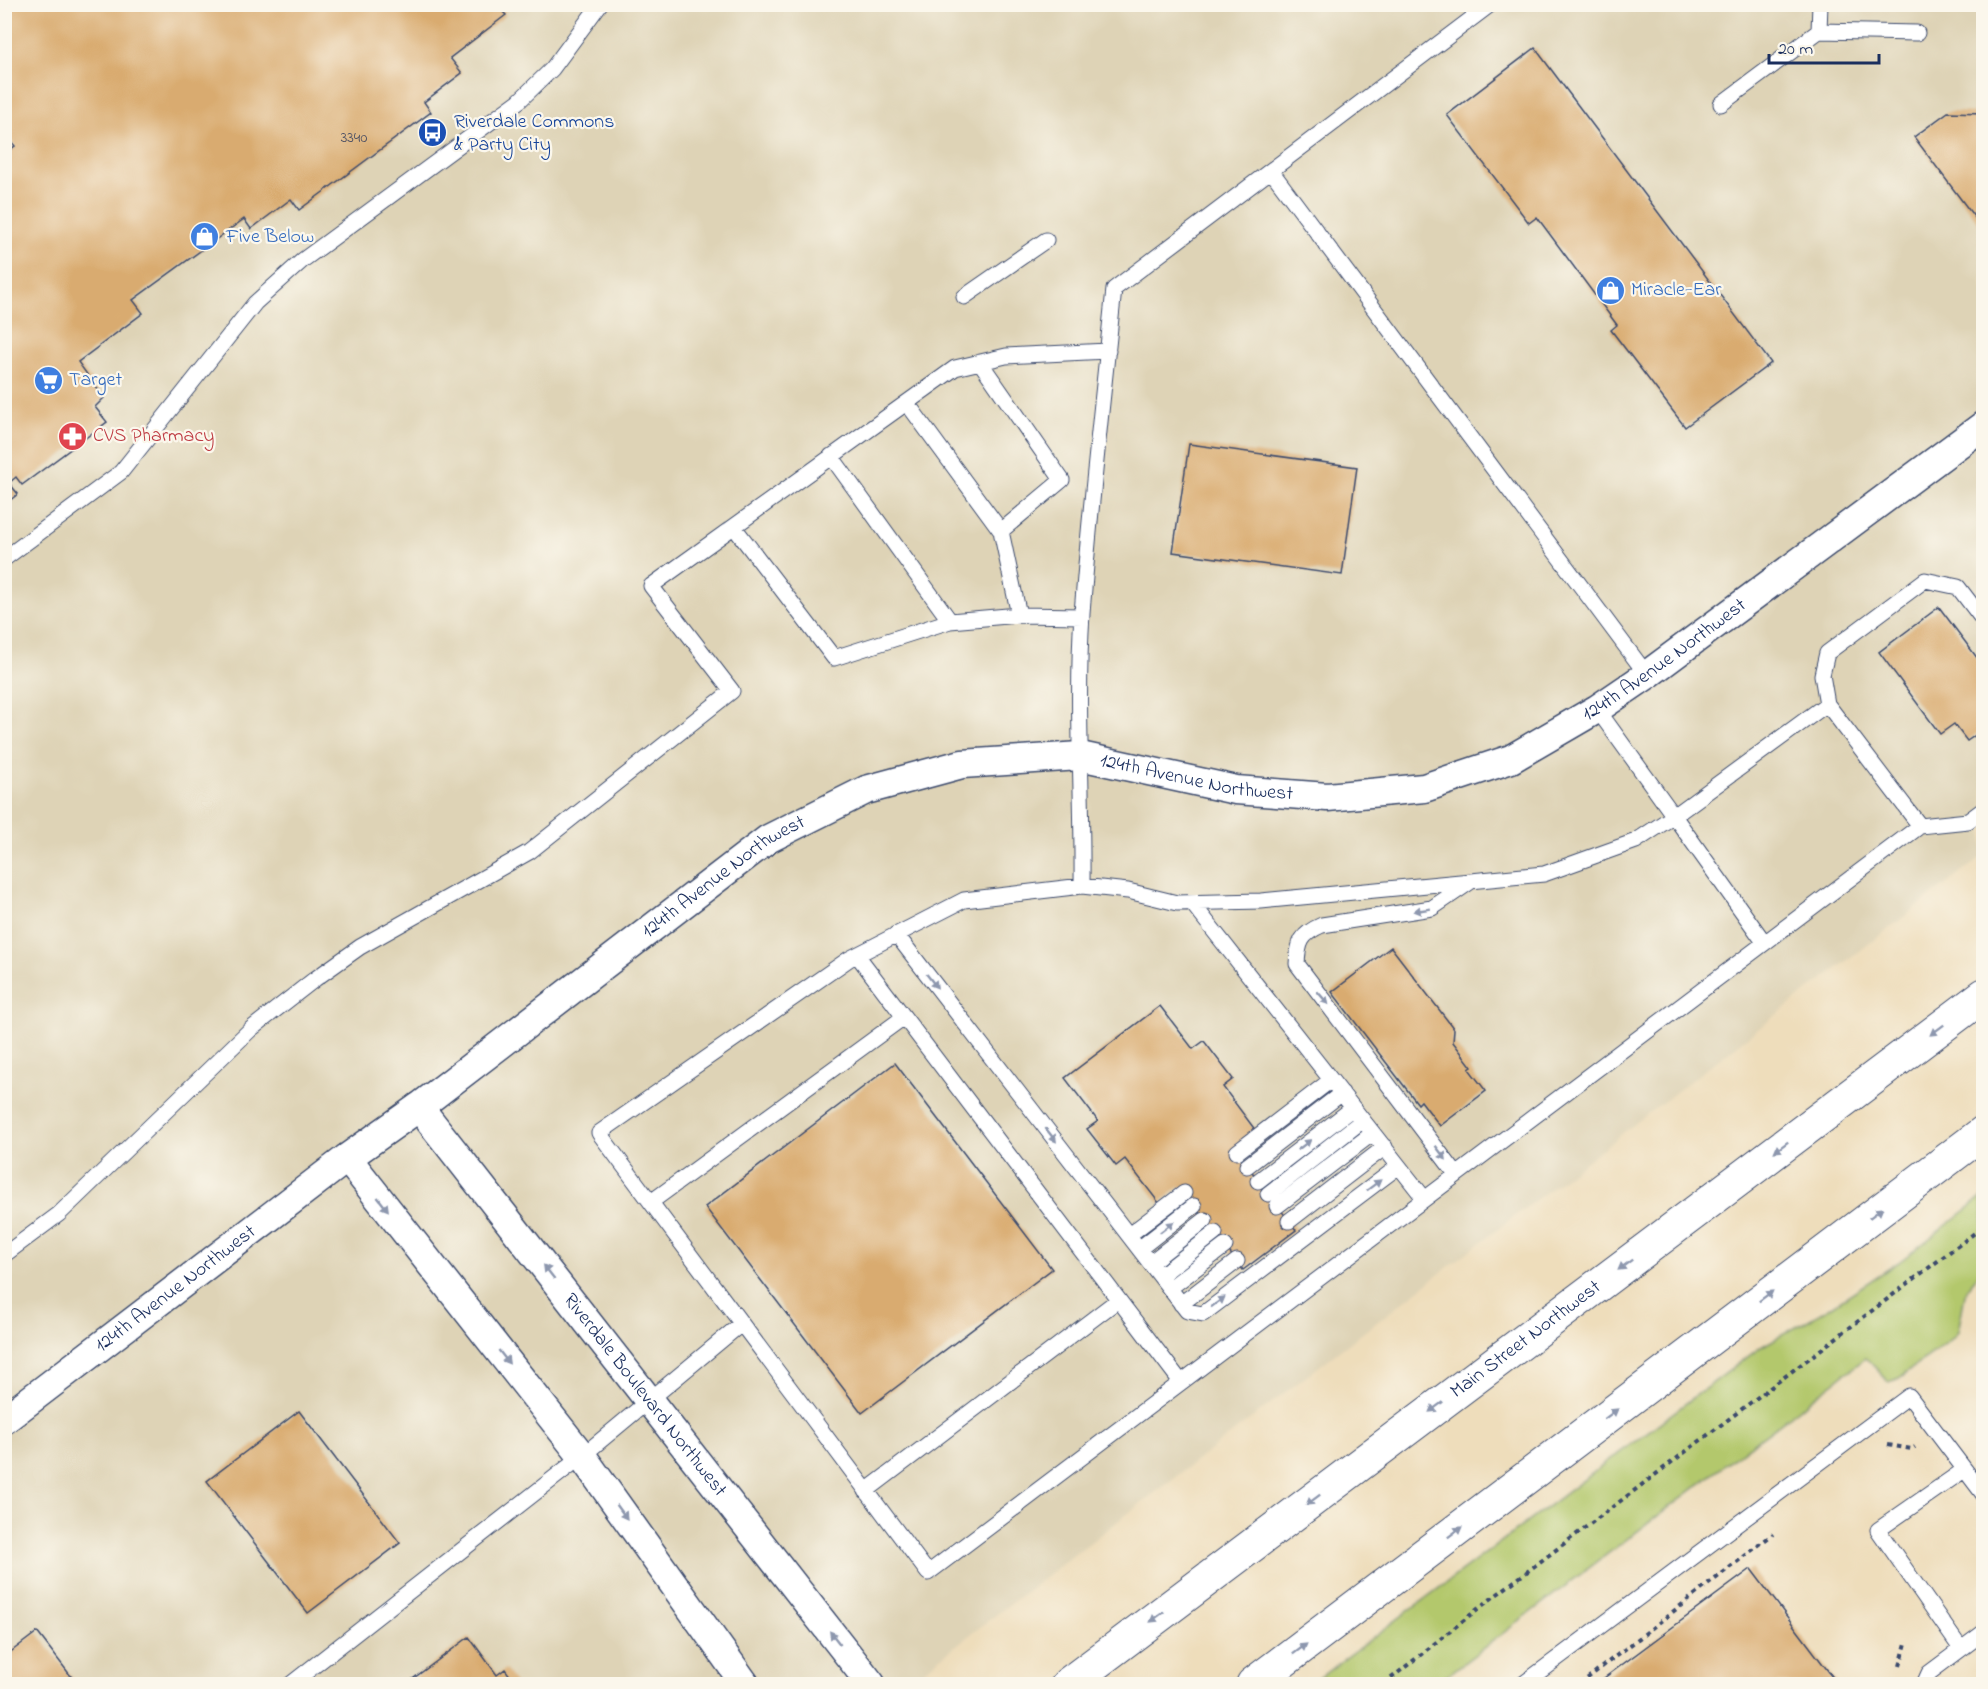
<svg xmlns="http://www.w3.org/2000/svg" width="1988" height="1689" font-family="'Indie Flower',sans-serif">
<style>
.built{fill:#ded3b6}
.green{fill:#b3c86c;stroke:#677c65;stroke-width:1.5}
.building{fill:#d9ab6f}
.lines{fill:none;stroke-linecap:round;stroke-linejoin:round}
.service-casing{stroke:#3b496c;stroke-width:17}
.minor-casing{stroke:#3b496c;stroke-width:31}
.secondary-casing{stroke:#3b496c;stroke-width:35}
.path{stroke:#3b496c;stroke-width:4;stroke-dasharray:4.5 4.5;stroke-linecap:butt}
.service{stroke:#fff;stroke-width:15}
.minor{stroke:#fff;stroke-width:28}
.secondary{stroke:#fff;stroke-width:33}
.oneway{fill:#8d97ae}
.labels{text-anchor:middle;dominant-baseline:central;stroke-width:4.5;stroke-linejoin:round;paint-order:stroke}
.number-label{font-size:16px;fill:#4a4e62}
.transit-label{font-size:20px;fill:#164399;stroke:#fbf7ec;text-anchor:start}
.shop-label{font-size:20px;fill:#366cbe;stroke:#fbf7ec;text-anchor:start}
.health-label{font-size:20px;fill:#be3a42;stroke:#fbf7ec;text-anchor:start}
.street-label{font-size:20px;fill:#1b2f5e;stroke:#fbf7ec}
</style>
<rect width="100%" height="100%" fill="#fbf7ec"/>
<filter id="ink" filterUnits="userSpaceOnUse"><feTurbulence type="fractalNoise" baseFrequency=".0167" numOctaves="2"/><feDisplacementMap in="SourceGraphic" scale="12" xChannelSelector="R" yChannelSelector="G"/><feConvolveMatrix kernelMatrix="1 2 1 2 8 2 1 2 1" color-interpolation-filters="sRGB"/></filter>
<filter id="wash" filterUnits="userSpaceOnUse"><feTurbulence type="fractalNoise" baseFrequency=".008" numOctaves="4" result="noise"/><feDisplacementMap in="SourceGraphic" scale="24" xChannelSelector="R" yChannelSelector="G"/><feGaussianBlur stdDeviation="1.35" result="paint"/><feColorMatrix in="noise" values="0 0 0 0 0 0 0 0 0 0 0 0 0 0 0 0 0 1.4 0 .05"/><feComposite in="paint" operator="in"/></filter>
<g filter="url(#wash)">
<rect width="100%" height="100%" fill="#edb"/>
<path class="built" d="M5,5h1978v851l-1077,828h-901z"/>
<path class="green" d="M1983,1197v72l-17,20 -8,43 -5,6 -54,40 -10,4 -23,-24 -430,326h-125l450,-337 65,-37 73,-48z"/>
<g id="blocks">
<path class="building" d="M4,4h509l-10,8 3,3 -56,43 12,15 -38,29 7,10 -132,98 -8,-11 -40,30 -7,-10 -111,81 10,13 -65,49 26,36 -9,9 12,15 -85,63 -6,-8 -7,6 9,11 -14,11v-351l11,-8 -11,-14z
M1535,48l236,315 -86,64 -74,-97 6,-5 -80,-108 -8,6 -82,-108z
M1948,112l36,1v117l-70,-93z
M1189,444l168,23 -15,108 -169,-23z
M1939,607l45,60v62l-17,12 -13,-17 -14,10 -61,-82z
M1391,947l63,82 -1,13 19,25 -3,2 17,22 -46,35 -19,-25 -3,3 -86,-112z
M1160,1006l33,43 11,-8 29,38 -10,8 33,44 -19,21 59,78 -53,40 -63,-83 -21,16 -34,-44 -9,7 -29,-37 11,-8 -33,-43z
M895,1063l157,206 -190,144 -157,-206z
M299,1411l101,132 -92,70 -101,-132z
M1751,1569l87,115h-242z
M37,1632l40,52h-73v-27z
M469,1637l28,38 8,-6 11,15h-110z"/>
</g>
</g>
<g filter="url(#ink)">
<use href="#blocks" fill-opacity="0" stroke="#3b496c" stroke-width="1.5"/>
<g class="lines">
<defs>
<path id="service" d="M1819,31l1,-27
M1721,104l98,-73 98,2
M1272,172l375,503
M964,297l82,-57
M980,362l82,118 -61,51 18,84
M907,403l94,128
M831,456l119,165
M734,527l100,131 116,-37 69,-6 63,1
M4,559l117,-87 134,-169 48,-43 216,-159 33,-32 48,-65
M1827,704l93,122
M1597,709l77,107 -38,25 -92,33 -283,27 -84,2 -49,-12 -46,-5 -118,14 -115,59 -250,174 329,440 992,-747 48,-5 16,-12
M1082,886c1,-90 -6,-181 0,-272 8,-108 21,-217 32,-325l377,-285
M1192,903l232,295
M896,934l291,377 16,3 196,-148
M1764,942l-90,-126 153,-112 -5,-29 5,-22 98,-73 33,7 26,34
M857,955l324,427
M1237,1152l94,-72
M1247,1166l95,-73
M1456,1174l-159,-210c1,-22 4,-30 25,-39l110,-17 38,-26
M1258,1181l95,-73
M1268,1194l95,-74
M651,1202l253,-185
M1277,1206l96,-73
M1289,1221l96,-74
M1129,1235l55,-42
M1139,1249l55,-43
M4,1255l55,-41 192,-185 64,-50 45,-32 169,-95 203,-161 -81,-105 304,-218 51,-12 102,-5
M1150,1263l55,-43
M1160,1276l55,-43
M1170,1288l55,-42
M1181,1304l56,-43
M866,1491l252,-191
M1961,1649l-83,-119 86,-60
M291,1684l291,-228 159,-132
M1523,1684l386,-288 75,99
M1924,1684l5,-11 55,-41"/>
<g id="minor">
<path id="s1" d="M419,1107l452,577"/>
<path d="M347,1158l235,298 163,228"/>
<path id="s2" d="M4,1420l343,-262 72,-51 349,-268 98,-49 96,-26 118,-8 156,34 91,7 97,-9 87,-29 86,-50 50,-34 337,-250"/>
</g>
<g id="secondary">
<path id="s3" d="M1068,1684l916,-689"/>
<path d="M1253,1684l731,-552"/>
</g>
</defs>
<use href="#service" class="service-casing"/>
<use href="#minor" class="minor-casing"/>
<use href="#secondary" class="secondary-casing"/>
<path class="path" d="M1888,1445l24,4 3,-2
M1900,1666l6,-23
M1384,1684l95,-76 505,-382
M1580,1684l193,-150"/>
<use href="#service" class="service"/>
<use href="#minor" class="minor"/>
<use href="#secondary" class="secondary"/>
</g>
<defs><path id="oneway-solid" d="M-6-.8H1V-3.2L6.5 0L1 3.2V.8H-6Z" transform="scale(1.5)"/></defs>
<g class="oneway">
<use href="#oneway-solid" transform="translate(1422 910) rotate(171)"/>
<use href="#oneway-solid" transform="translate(932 981) rotate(52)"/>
<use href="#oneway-solid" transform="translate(1323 998) rotate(49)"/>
<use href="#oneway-solid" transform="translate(1937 1030) rotate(143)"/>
<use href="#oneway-solid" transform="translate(1051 1135) rotate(52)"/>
<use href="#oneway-solid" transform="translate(1304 1145) rotate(-38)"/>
<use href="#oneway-solid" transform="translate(1781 1147) rotate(143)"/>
<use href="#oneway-solid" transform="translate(1441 1153) rotate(53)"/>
<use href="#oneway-solid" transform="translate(1374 1185) rotate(-37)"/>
<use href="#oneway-solid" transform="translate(383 1204) rotate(52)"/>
<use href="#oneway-solid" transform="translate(1876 1213) rotate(-37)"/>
<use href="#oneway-solid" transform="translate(1167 1227) rotate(-38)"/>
<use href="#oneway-solid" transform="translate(1625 1265) rotate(143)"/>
<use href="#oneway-solid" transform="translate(549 1272) rotate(-128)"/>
<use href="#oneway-solid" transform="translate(1766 1296) rotate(-37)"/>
<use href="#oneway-solid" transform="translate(1218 1302) rotate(-37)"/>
<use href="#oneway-solid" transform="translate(504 1357) rotate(52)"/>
<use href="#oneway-solid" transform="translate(1436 1407) rotate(143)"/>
<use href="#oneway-solid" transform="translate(1611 1414) rotate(-37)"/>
<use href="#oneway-solid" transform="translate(1313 1500) rotate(143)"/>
<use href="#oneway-solid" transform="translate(622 1512) rotate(54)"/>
<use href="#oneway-solid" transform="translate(1455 1532) rotate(-37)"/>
<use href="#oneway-solid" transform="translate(1157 1617) rotate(143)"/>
<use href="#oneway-solid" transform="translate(835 1638) rotate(-128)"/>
<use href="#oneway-solid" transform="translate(1300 1649) rotate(-37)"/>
</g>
</g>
<defs>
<symbol id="bus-disc" viewBox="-11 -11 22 22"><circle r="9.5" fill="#1a4fb4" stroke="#fbf7ec"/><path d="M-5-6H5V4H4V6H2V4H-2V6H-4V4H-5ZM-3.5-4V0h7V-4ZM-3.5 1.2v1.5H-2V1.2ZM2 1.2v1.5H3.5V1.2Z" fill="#fff"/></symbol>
<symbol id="shop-disc" viewBox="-11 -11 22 22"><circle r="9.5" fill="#3f7fe0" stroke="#fbf7ec"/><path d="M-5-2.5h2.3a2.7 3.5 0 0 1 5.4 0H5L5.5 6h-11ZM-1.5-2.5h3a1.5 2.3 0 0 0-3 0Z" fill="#fff"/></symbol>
<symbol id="supermarket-disc" viewBox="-11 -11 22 22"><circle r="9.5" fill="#3f7fe0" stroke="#fbf7ec"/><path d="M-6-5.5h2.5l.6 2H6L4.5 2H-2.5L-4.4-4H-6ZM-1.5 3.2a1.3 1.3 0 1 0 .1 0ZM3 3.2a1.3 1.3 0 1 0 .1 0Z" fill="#fff"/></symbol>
<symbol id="pharmacy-disc" viewBox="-11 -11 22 22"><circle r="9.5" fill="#e0444e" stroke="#fbf7ec"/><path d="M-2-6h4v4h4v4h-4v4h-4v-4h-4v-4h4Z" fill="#fff"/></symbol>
</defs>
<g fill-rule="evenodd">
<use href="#bus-disc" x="416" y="116" width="33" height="33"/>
<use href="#shop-disc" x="188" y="220" width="33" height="33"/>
<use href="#shop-disc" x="1594" y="274" width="33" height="33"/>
<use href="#supermarket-disc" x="32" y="364" width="33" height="33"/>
<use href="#pharmacy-disc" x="56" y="420" width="33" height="33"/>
</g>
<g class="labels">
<g class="number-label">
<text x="354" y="138">3340</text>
</g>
<g class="transit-label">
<text x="454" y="122">Riverdale Commons<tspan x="454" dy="23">&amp; Party City</tspan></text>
</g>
<g class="shop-label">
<text x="226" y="237">Five Below</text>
<text x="1631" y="290">Miracle-Ear</text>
<text x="69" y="380">Target</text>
</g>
<g class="health-label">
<text x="93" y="436">CVS Pharmacy</text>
</g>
<g class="street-label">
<text stroke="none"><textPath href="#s2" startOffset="1910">124th Avenue Northwest</textPath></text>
<text stroke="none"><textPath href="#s2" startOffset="1406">124th Avenue Northwest</textPath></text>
<text stroke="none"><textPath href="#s2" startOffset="902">124th Avenue Northwest</textPath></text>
<text stroke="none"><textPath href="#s2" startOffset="216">124th Avenue Northwest</textPath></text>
<text stroke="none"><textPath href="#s3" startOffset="573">Main Street Northwest</textPath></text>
<text stroke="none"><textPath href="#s1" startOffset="366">Riverdale Boulevard Northwest</textPath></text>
</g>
</g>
<rect width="1988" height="1689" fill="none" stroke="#fbf7ec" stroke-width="24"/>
<path d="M1769 54v9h110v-9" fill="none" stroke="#1b2f5e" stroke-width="3"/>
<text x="1778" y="54" font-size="18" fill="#1b2f5e" stroke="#fbf7ec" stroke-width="4.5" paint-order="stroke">20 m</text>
</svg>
